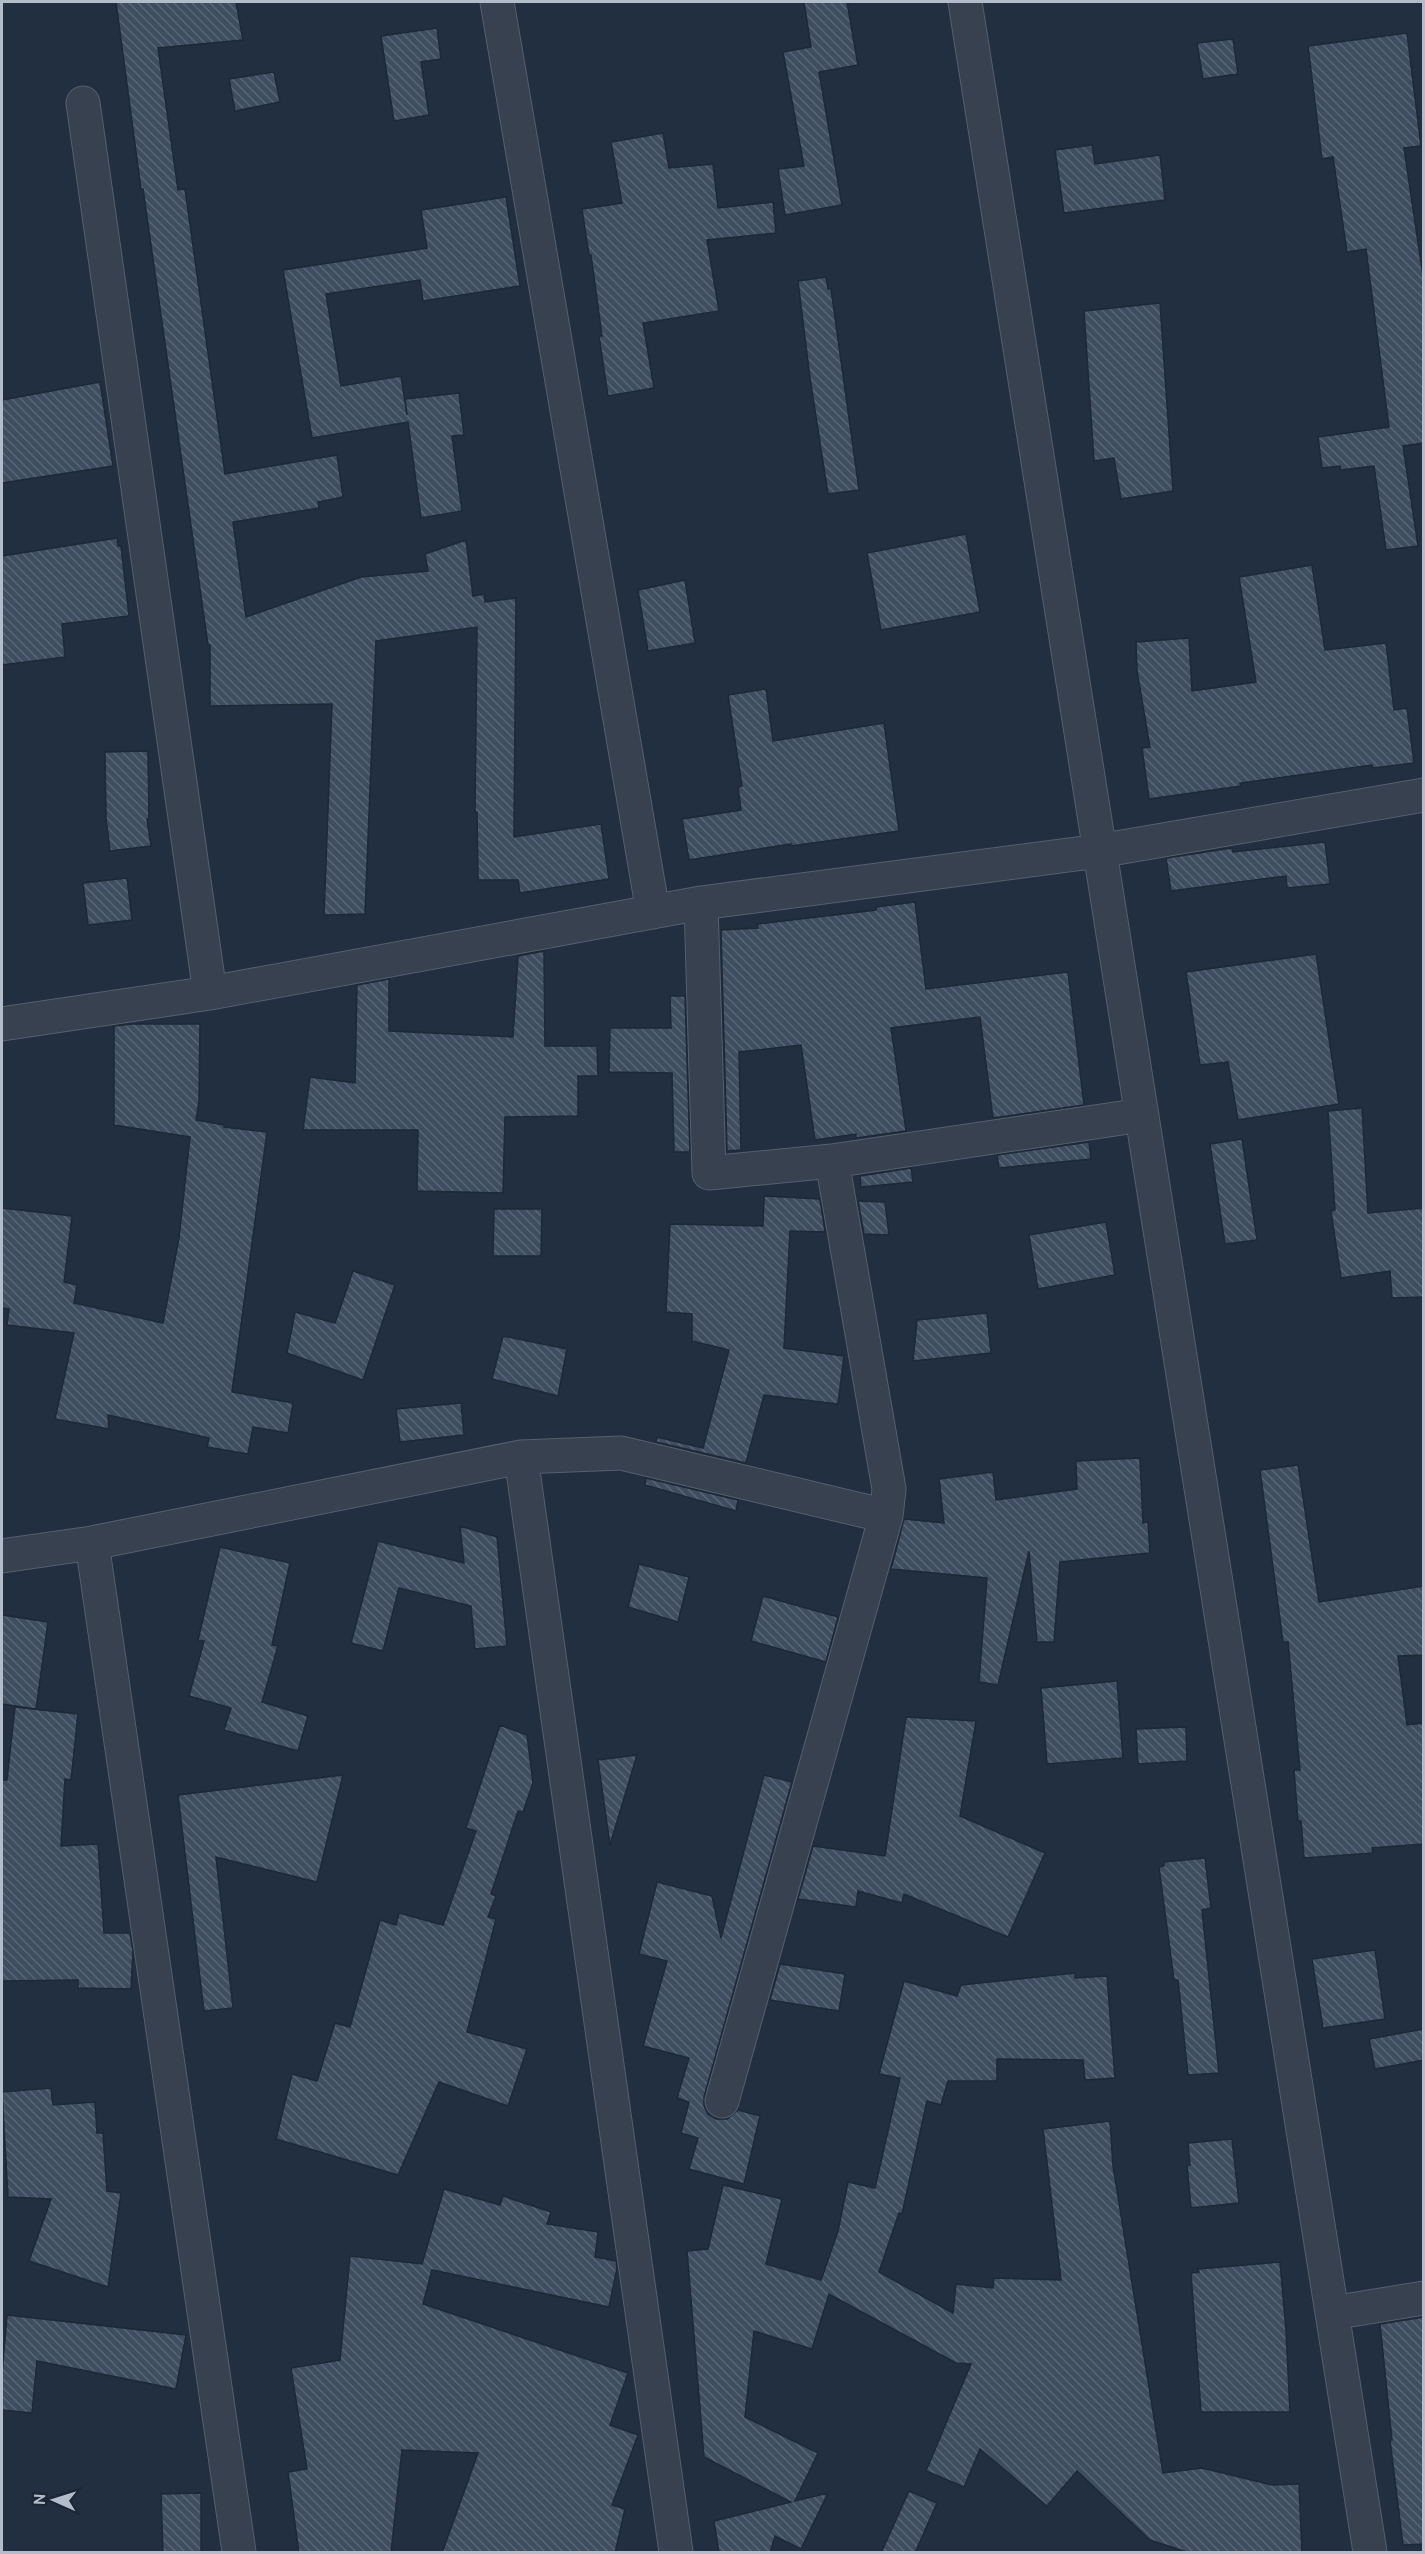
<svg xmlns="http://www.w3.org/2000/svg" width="1425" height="2554" font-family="Cabin,sans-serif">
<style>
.building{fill:url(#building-back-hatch);stroke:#1e2837;stroke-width:1.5}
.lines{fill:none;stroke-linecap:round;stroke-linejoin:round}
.minor-casing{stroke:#555f6e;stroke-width:35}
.minor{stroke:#374150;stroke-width:33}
</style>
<defs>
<pattern id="building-back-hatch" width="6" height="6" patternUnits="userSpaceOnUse" patternTransform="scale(1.5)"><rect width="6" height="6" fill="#3e4d60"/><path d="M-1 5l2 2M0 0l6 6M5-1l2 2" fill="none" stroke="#586575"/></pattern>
</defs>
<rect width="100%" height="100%" fill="#222f40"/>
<path class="building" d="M116,2h120l7,38 -85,8 20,142 7,-1 40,285 112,-19 6,42 -25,5 1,6 -86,14 13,95 115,-40 67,-6 -3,-17 41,-14 7,56 11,-2 1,8 31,-4 -2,239 87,-13 8,55 -89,14 -2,-13h-40l-1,-68h-2l2,-185 -101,14 -11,273 -41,1 8,-211 -122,2v-61h-2l-65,-456h-2z
M804,2h43l11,63 -39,7 23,133 -57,10 -7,-46 26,-3 -21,-114 28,-5z
M437,28l4,31 -20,3 8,53 -35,6 -13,-85z
M1407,33l14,113 -17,2 20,135v160l-21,3 15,100 -32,4 -12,-84 -33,4 -1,-4 -18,2 -4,-31 71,-10 -23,-178 -19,3 -14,-95 -11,2 -14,-113z
M1233,39l5,35 -35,5 -6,-36z
M274,72l6,30 -45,9 -6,-32z
M663,133l6,35 44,-4 5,44 55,-6 3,31 -69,7 12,71 -76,12 11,65 -46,8 -9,-60h3l-11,-81h-2l-7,-46 40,-6 -11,-61z
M1092,145l3,19 65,-9 5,45 -101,13 -9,-63z
M506,197l14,89 -97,15 -3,-21 -94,14 15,92 60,-10 6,39 -2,-16 54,-6 5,42 -12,1 10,75 -41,7 -13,-96 -96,16 -29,-168 144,-22 -6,-38z
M826,277l2,12h3l28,201 -31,4 -18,-116 -12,-97z
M1160,303l13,188 -52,8 -7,-41 -20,3 -10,-150z
M100,382l13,84 -111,17v-83z
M966,534l14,78 -99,18 -14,-77z
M117,538l1,8h3l8,70 -67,8 3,33 -63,8v-109z
M1312,565l13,85 61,-7 8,67 13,-2 7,55 -41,5 -1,-3 -132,18 1,3 -92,13 -7,-51 8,-1 -13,-76 -1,-29 53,-4 3,53 64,-9 -17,-105z
M685,580l10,63 -47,8 -10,-61z
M766,689l7,52 111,-18 15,108 -108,15v-2l-102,16 -7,-41 59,-9 -3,-23 4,-1 -14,-91z
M148,751l1,68h-2l4,27 -41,5 -4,-33 -1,-66z
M1325,842l5,42 -43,4 -1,-12 -115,15 -5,-33 66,-10 1,4z
M127,878l5,42 -44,5 -5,-42z
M915,902l11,87 142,-17 16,133 -91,13 -13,-101 -89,11 15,103 -50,7v-4l-41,6 -14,-95 -62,7 2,98 -14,1 -6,-221 37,-2 -1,-4 119,-14v-3z
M544,951l1,95h52l1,30h-20v40l-73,1 -2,76 -86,-2 1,-61h-115l7,-53 45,6 2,-98 32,-6v52l124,6 5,-81z
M1316,954l23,150 -101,16 -10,-58 -28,3 -14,-93z
M670,996h15l5,156h-16l-2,-79 -63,-1 1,-44h61z
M132,1024h68l-1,77 -3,19 28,5v2l43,5 -35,260 61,11 -5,30 -35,-6 -5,27 -41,-7 2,-9 -101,-23 1,14 -54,-10 19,-86 -67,-8 2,-16 -7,-1v-100l70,8 -8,66 13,3 -3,18 89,20 16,-85 11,-101 -76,-12v-99z
M1362,1108l6,105 56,-5v89l-32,1 -2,-27 -49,7 -10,-67 4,-1 -7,-99z
M1242,1139l15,101 -32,4 -15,-100z
M1089,1142l2,17 -92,9 -2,-13z
M911,1168l2,14 -52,5 -1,-11z
M764,1196l56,3 5,33 -35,-1 -6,117 60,8 -6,48 -74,-9 -18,68 -90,-21 1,-5 46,11 26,-98 -37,-9v-27l-26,-2 4,-88 93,2z
M858,1201l27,1 4,33 -25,-1z
M494,1209h48l-1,47h-48z
M1106,1222l9,53 -77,14 -9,-54z
M353,1271l42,14 -32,95 -76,-27 8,-41 40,11z
M987,1313l4,40 -78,8 4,-41z
M503,1336l64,13 -9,47 -66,-17z
M461,1403l3,32 -64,7 -4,-33z
M1140,1458l3,65 5,-1 2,31 -90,9 -6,80h-17l-8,-91 -31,134 -19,-3 8,-104 -96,-9 13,-50 40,4 -5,-44 54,-7 3,28 81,-11 -1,-28z
M1298,1465l21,137 105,-16v69l-26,1 9,69 17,-2v121l-52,4 1,5 -69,5 -3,-37h-3l-4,-51h6l-12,-128h-5l-23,-172z
M646,1478l92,22 -2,11 -91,-26z
M460,1526l37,11 10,109 -32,3 -4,-43 -72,-18 -16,63 -32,-8 27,-102 86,22z
M220,1547l70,16 -18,82 6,1 -16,56 46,14 -10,35 -74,-21 7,-22 -42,-12 15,-55 -6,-1z
M639,1564l50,13 -11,45 -50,-15z
M763,1596l75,21 -12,45 -75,-21z
M2,1615l46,7 -12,87 -34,-5z
M1117,1681l6,77 -76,6 -6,-76z
M15,1707l63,7 -7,66 -6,-1 -4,67 37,-2 6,89h26l3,18 -2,38 -53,-1v-8l-76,1v-201h5z
M906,1717l70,4 -16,95 85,37 -37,84 -104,-43 -2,9 -44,-12 -2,16 -58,-8 15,-53 72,10z
M500,1725l27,10 6,48 -10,29 -5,-1 -27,83 5,2 -8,21 8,2 -29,113 60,17 -19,57 -69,-24 -41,93 -122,-36 16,-65 25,7 18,-58 15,4 30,-107 16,5 3,-12 44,12 33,-94 -10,-3z
M1186,1727l1,34 -49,3 -2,-35z
M637,1755l-27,90 -12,-85z
M343,1775l-26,107 -101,-25 17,151 -29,3 -26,-216z
M764,1775l28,7 -88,315v9l4,8 8,5h11l11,-9 22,6 -16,68 -55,-15 9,-31 -17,-5 8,-31 -12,-4 12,-40 -46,-12 24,-85 -28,-7 18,-72 55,14 9,42z
M1205,1858l6,50 -9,2 17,163 -31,2 -10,-95h-4l-15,-113 5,-1v-4z
M1375,1950l10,69 -62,9 -11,-69z
M780,1964l65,10 -6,37 -69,-11z
M1075,1973v5l32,-2 8,102 -30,2 -2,-20 -86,-1v22h-49l-7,24 -14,-4 -25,113 -3,-1 -20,59 74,41 3,-29 37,4 1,-10 67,2 -18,-151 67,-8 3,45 50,307 39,-5 70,17 27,-1 3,69h-112l-40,-13 -73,-69 -30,35 -67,-57 -16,38 -38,-16 45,-107 -15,-1 -127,-69 -17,55 -58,-18 -9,86 73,36 -23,48 33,-8 -27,56 -26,-13 -5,17h-51l-5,-32 77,-19 -87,-45 -17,-206 21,-2 15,-64 59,14 -16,65 55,16 17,-49 10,-49 27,6 25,-110 -21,-4 25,-93 53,15 4,-11z
M1424,2029v31l-49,9 -6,-30z
M51,2088l2,17 42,-3 2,31h6l4,58 14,2 -13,94 -79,-26 22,-62 -43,-2 -6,-105z
M1232,2139l7,64 -48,5 -4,-43h3l-2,-22z
M444,2189l56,16 3,-9 48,16 -4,12 51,8 -3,25 21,4 1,7 -8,39 -177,-37 -9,34 205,69 -18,52 28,10 -26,70 13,4 -10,44h-173l36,-100 -76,-3 -11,103h-92l-11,-81 19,-3 -16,-101 49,-8 10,-104 72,8z
M1280,2262l6,68 4,82h-89l-10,-139 8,-1 -1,-3z
M7,2315l179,20 -10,54 -139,-28 -5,52 -30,-3v-37z
M1424,2317v227l-21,1 -13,-105h2l-12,-116z
M909,2491l28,12 -22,50h-34z
M201,2493v60h-38l-2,-59z"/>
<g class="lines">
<defs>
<path id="minor" d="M497,2l156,910
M965,2l405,2550
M83,103l127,890
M701,903l8,270 123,-12 310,-46
M2,1024l208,-31 491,-90 398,-52 325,-56
M521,1457l155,1095
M92,1543l147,1009
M2,1556l90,-13 429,-86 100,-4 265,63
M722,2101l164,-585 3,-27 -57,-328
M1332,2313l92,-15"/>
</defs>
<use href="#minor" class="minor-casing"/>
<use href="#minor" class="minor"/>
</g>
<rect width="1425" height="2554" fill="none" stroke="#b3bccb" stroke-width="6"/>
<g transform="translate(54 2500) rotate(273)" stroke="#1c2635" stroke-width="4.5" paint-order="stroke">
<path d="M0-4.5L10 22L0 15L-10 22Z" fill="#b3bccb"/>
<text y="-9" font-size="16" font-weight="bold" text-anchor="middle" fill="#b3bccb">N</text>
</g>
</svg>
